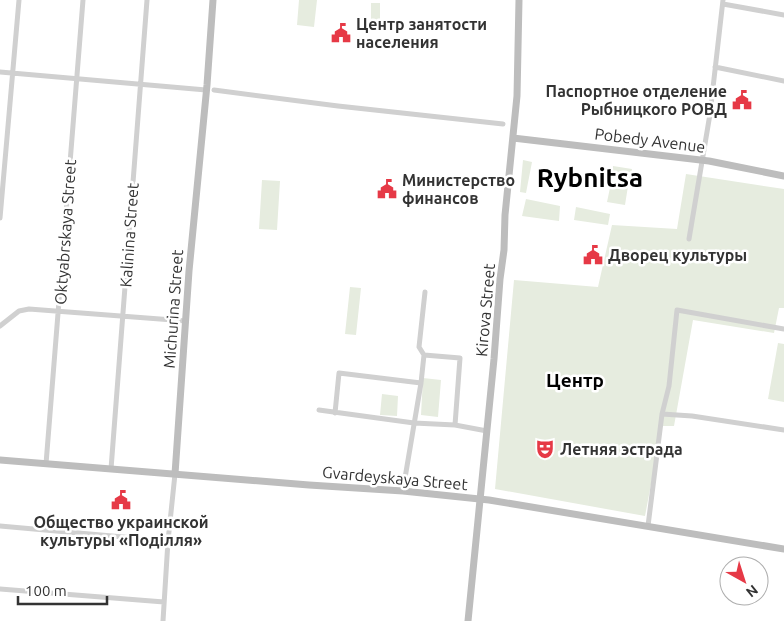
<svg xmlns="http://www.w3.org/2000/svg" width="784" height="621" font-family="Ubuntu,sans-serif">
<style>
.green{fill:#e6ecdf}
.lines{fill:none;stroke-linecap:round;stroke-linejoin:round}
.street{stroke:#d0d0d0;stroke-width:5}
.secondary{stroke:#bdbdbd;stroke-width:7}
.labels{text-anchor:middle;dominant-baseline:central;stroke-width:5;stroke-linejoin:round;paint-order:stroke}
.poi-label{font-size:16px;font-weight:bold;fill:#333;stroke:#fff;text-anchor:start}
.street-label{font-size:16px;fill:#333;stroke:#fff}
.quarter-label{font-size:19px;font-weight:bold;fill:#000;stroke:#fff}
.town-label{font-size:26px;font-weight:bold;fill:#000;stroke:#fff}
</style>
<rect width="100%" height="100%" fill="#fff"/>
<path class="green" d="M299,0h18l-3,27 -17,-2z
M371,3h9v21h-9z
M523,160l9,2 -6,31 -6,-1z
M613,166l19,3 -2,9 -18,-3z
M686,174l98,15v119h-5l-5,25 -81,-13 -19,106h-12l-17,90 -150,-27 19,-209 84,7 14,-62 65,4z
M262,180l18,1 -3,49 -18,-1z
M611,183l17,3 -3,19 -18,-3z
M526,199l34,7 -1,15 -37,-5z
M576,207l34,7 -2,11 -34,-5z
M350,287l11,1 -5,47 -11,-1z
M778,343l6,1v58l-16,-3z
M423,378l18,2 -3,37 -17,-2z
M382,394l16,2 -1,20 -17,-1z"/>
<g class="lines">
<path class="street" d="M723,4l61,11
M715,67l69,14
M0,72l206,18
M214,90l124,16 165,18
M0,218l19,-218
M689,239l21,-125 13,-114
M425,292l-6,55 5,8 36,3 -5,67
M0,326l19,-15 10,-2 157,12
M319,410l95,13 41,2 32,6
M335,413l4,-40 82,10
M662,414l30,2 92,14
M46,464l37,-464
M111,469l36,-469
M404,484l17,-101 3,-28
M0,526l168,15
M648,526l14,-112 7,-28 8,-76 107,19
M0,589l164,13
M163,621l5,-80 7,-67"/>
<path class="secondary" d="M513,138l196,23 75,15
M0,460l309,25 94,6 86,9 295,49
M175,474l14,-203 18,-186 6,-85
M468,621l26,-262 6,-80 4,-29 1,-35 12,-119 2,-96"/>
</g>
<defs>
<symbol id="civic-bare" viewBox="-9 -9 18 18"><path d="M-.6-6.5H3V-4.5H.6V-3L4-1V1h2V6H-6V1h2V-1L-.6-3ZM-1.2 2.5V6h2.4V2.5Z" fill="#e63946" stroke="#fff" stroke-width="2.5" paint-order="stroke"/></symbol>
<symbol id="theatre-bare" viewBox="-9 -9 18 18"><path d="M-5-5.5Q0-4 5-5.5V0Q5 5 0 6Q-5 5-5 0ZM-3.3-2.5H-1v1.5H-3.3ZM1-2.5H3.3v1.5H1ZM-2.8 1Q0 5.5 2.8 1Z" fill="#e63946" stroke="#fff" stroke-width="2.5" paint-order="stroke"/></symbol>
</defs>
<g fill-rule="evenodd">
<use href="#civic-bare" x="327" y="19" width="28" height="28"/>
<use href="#civic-bare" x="728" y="86" width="28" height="28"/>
<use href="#civic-bare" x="373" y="175" width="28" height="28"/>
<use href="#civic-bare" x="579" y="241" width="28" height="28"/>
<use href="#theatre-bare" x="531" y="435" width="28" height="28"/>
<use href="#civic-bare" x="107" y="486" width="28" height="28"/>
</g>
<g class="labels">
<g class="poi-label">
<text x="356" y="24">Центр занятости<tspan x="356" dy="18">населения</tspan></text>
<text x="727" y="91" text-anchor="end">Паспортное отделение<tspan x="727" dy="18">Рыбницкого РОВД</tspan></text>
<text x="402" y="180">Министерство<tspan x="402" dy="18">финансов</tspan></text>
<text x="608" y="255">Дворец культуры</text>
<text x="560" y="449">Летняя эстрада</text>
<text x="121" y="522" text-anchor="middle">Общество украинской<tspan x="121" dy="18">культуры «Поділля»</tspan></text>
</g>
<g class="street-label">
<text transform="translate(650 140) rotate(7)">Pobedy Avenue</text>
<text transform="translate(65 232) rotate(-86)">Oktyabrskaya Street</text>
<text transform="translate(129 235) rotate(-86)">Kalinina Street</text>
<text transform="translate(173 309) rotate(-86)">Michurina Street</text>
<text transform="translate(485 310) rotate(-85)">Kirova Street</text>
<text transform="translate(395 478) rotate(5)">Gvardeyskaya Street</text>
</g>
<g class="quarter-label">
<text x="575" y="380">Центр</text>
</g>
<g class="town-label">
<text x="590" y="177">Rybnitsa</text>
</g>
</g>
<g transform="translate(744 581) rotate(141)"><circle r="24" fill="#ffffff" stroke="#adadad"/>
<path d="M0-4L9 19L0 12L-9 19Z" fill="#e63946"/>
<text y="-8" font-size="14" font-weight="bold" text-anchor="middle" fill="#333333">N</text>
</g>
<path d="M18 596v8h89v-8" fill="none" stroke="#333333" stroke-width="2.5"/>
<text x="25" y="596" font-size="15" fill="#333333" stroke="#ffffff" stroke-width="4" paint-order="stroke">100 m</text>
</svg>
